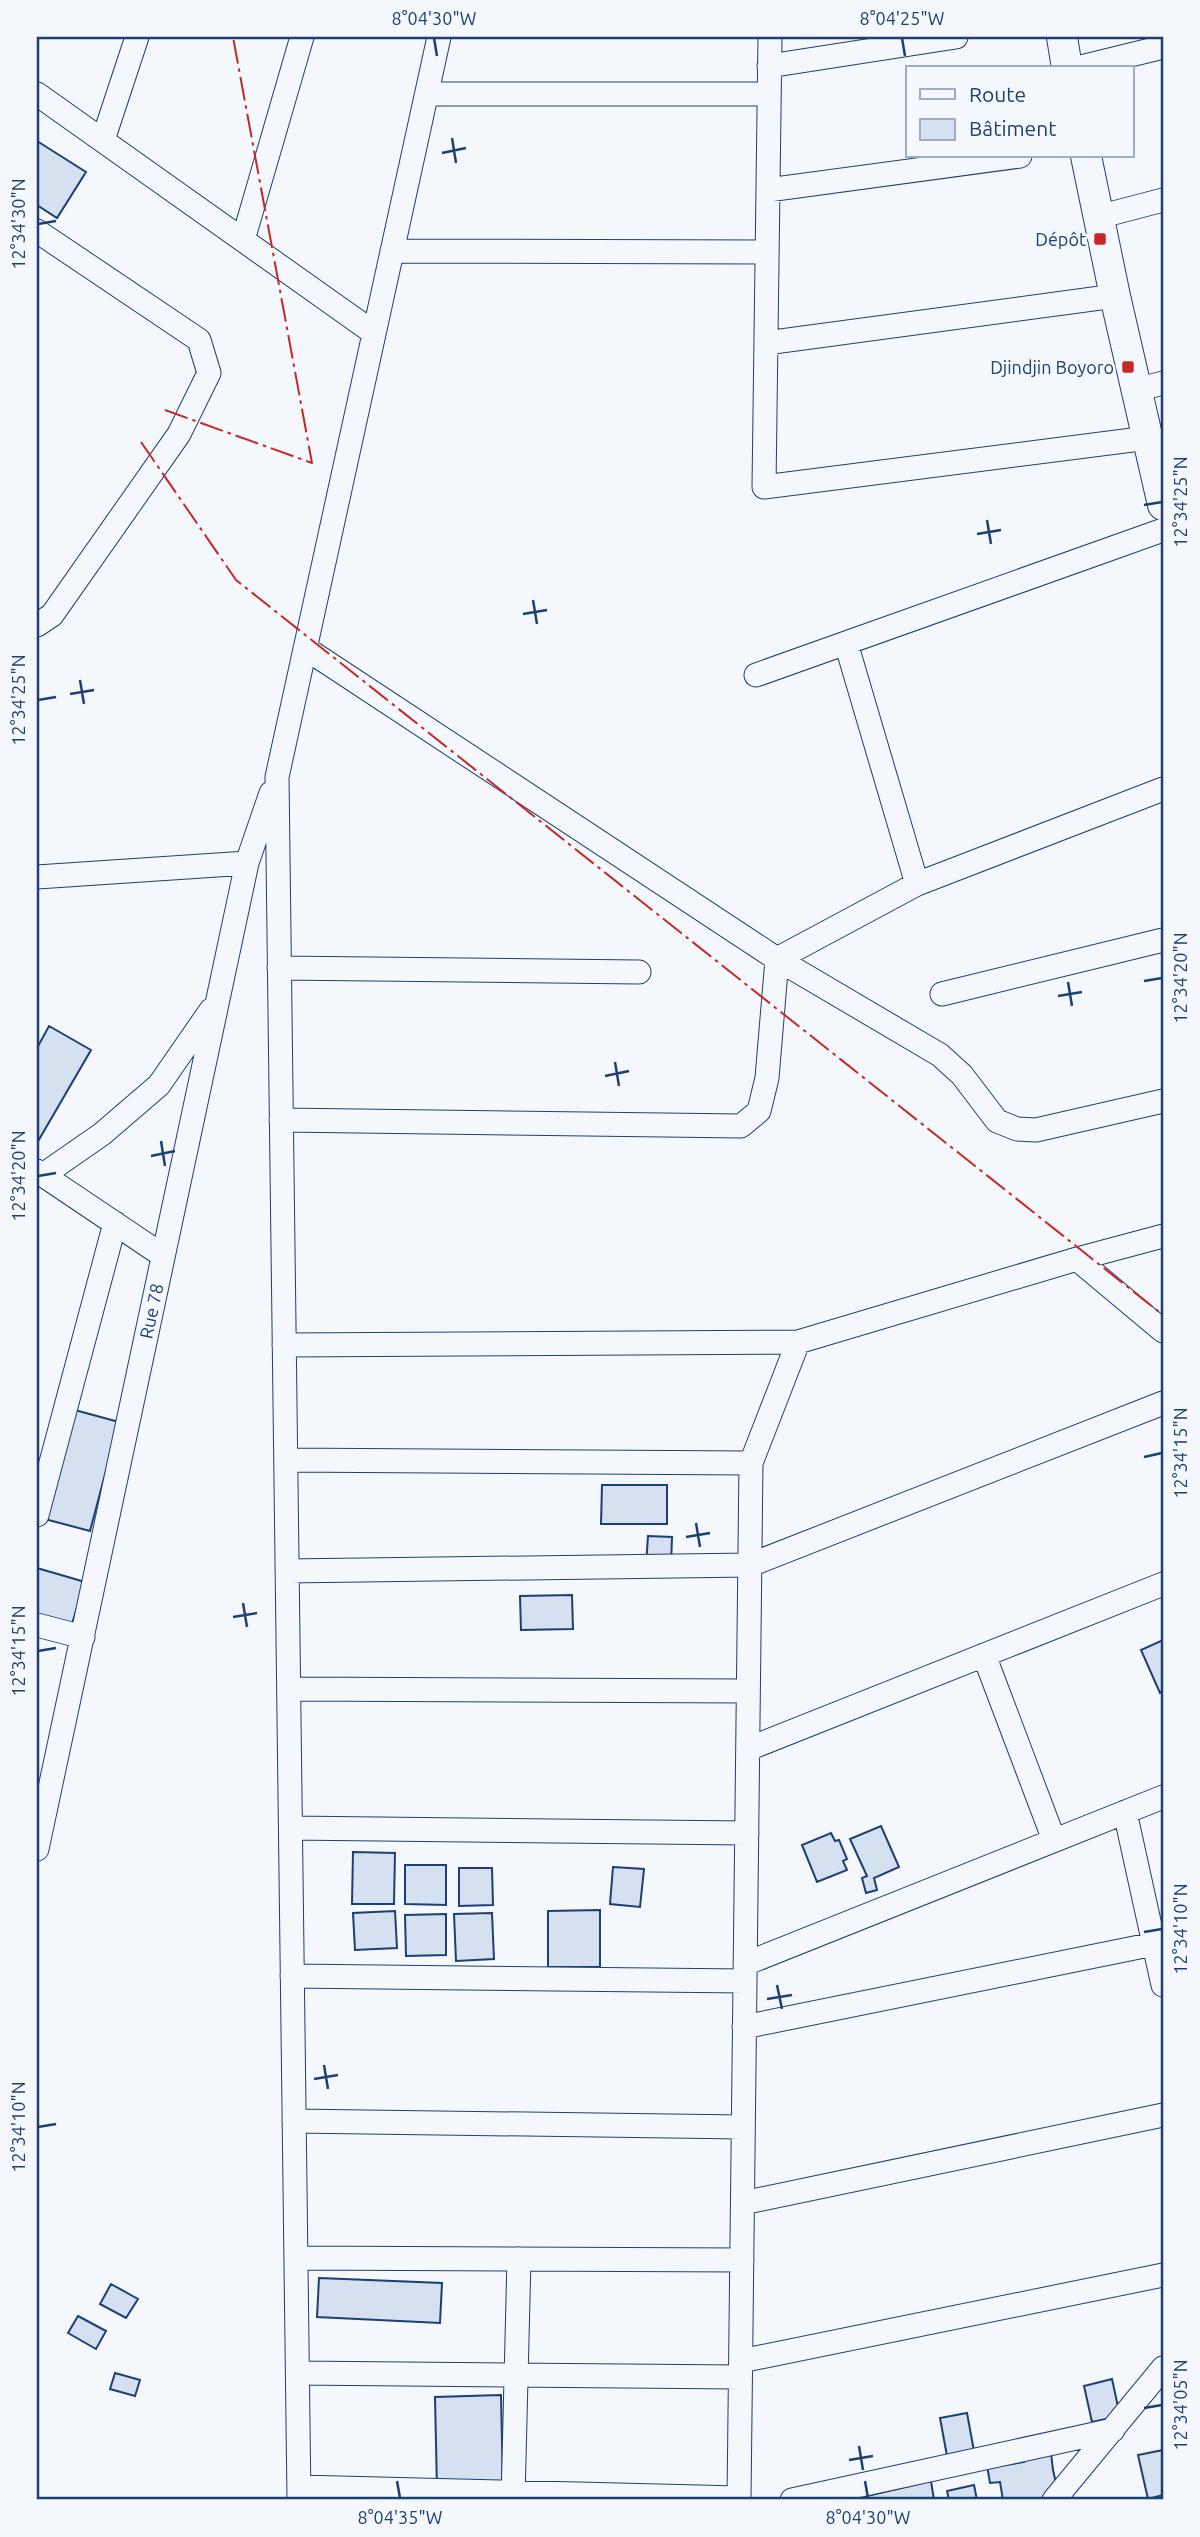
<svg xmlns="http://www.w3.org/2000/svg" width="1200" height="2537" font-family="Ubuntu,sans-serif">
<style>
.building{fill:#d5e0f0;stroke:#1d3f73;stroke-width:2}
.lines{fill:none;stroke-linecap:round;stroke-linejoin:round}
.minor-casing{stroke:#1d3f73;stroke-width:25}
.major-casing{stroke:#1d3f73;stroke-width:32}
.minor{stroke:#f4f7fb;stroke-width:23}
.major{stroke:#f4f7fb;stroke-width:30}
.power{stroke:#c62828;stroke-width:2;stroke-dasharray:24 5 3.5 5;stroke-linecap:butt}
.ticks{fill:none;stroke:#1d3f73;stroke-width:2.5}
.poi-dot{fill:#c62828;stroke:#f4f7fb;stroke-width:2.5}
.labels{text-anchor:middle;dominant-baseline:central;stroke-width:5;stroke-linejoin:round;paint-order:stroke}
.poi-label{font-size:18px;fill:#1d3f73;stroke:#f4f7fb;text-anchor:end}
.street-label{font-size:18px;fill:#1d3f73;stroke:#f4f7fb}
.neatline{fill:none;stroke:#1d3f73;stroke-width:2.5}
.ticks-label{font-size:18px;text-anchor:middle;fill:#1d3f73}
</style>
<rect width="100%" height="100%" fill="#f4f7fb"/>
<path class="building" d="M37,141l49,31 -29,46 -20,-13z
M49,1026l42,24 -54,93v-95z
M71,1409l48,13 -29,109 -49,-13z
M602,1485h65v39h-66z
M648,1536l24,1 -1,28h-25z
M37,1568l48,14 -14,45 -34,-10z
M572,1595l1,34 -52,1 -1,-34z
M1163,1640v51l-3,2 -19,-43z
M881,1826l18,41 -25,11 3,12 -11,3 -4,-15 5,-2 -17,-37z
M831,1833l4,8 4,-1 8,19 -4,2 4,9 -30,12 -15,-37z
M353,1852l42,1 -1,51h-42z
M405,1865h41v40l-41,-1z
M613,1867l31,2 -4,38 -30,-3z
M459,1868h33l1,37 -34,1z
M600,1910v57h-52v-56z
M395,1911l2,37 -42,2 -2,-37z
M492,1913l2,46 -38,2 -2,-47z
M446,1914v41l-40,1 -1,-41z
M319,2278l123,5 -2,40 -123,-6z
M111,2284l27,15 -12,19 -26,-14z
M78,2316l28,15 -10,18 -28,-16z
M115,2373l25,7 -5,16 -25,-7z
M1112,2379l8,37 -28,6 -8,-36z
M501,2395l2,93 -66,2 -2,-93z
M967,2413l7,38 -27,5 -7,-38z
M1163,2450v45l-15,4 -10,-44z
M1051,2453l2,17 7,30h-57l-3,-18 -10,1 -3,-18 13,1 24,-4 -1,-4z
M931,2481l3,19h-84z
M974,2485l3,15h-28l-2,-9z"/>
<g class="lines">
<defs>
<path id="minor" d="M770,37l-6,450 384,-49
M769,66l187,-29
M1077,68l86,-21
M37,94l337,239
M427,94h342
M103,140l34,-103
M768,190l252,-34
M1098,217l65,-17
M37,231l162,109 10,33 -30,61 -127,181 -15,10
M243,240l59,-203
M392,251l375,1
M766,343l349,-47
M1136,390l27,-7
M846,643l71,241
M305,648l472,311 163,96 22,20 35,46 20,8 19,1 127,-29
M756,675l407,-145
M37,877l210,-14
M279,968l360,4
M942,994l221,-54
M281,1120l460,6 18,-15 8,-33 10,-119 140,-75 246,-95
M37,1171l125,84
M43,1175l59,-41 57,-49 52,-75
M1077,1259l86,72
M284,1345l514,-3 279,-83 86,-23
M286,1460l465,3
M37,1515l78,-292
M287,1571l463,-6 413,-162
M37,1625l46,12
M984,1655l70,185
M289,1689l459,2
M748,1749l415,-165
M1125,1812l38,173
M291,1828l456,5
M37,1849l210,-986 24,-70
M745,1964l418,-167
M292,1976l453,5
M744,2027l410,-83
M294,2121l449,6
M743,2203l420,-88
M296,2258l446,2
M741,2361l422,-86
M298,2373l442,4
M299,2487l440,11
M299,2500l-22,-1723 162,-740
M513,2500l6,-241
M739,2500l12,-1037 47,-121
M792,2500l321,-70
M1054,2500l109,-132"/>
<path id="major" d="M1062,37l5,31
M1086,156l29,140 48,209"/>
</defs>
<use href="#minor" class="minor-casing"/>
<use href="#major" class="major-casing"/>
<use href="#minor" class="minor"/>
<use href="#major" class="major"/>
<path class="power" d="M165,410l147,53 -79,-426
M141,442l95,138 927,735"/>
</g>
<path class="ticks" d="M434,38l3,18M902,38l3,18M452,138l4,25M442,153l24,-5M38,224l18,-3M1144,505l18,-3M987,520l4,24M977,534l24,-4M533,600l4,24M523,614l24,-4M80,680l4,24M70,694l24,-4M38,700l18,-3M1144,981l18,-3M1068,982l4,24M1058,996l24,-4M615,1062l4,24M605,1076l24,-5M161,1141l4,25M151,1156l24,-5M38,1176l18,-3M1144,1457l18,-4M696,1523l4,24M686,1537l24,-4M243,1603l4,24M233,1617l24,-4M38,1651l18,-3M1144,1932l18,-3M777,1985l5,24M767,1999l25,-4M324,2065l4,24M314,2079l24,-4M38,2127l18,-3M1144,2408l18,-3M859,2446l4,24M849,2460l24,-4M397,2481l3,17M865,2481l3,17"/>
<g class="poi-dot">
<rect x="1093" y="232" width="14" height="14" rx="3.5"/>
<rect x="1121" y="360" width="14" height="14" rx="3.5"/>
</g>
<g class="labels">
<g class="poi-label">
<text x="1086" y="239">Dépôt</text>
<text x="1114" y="367">Djindjin Boyoro</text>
</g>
<g class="street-label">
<text transform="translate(151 1311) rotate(-78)">Rue 78</text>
</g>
</g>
<rect width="1200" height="2537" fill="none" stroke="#f4f7fb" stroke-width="77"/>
<rect x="906" y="66" width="228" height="91" fill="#f4f7fb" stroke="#9eadc5" stroke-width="2"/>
<rect x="920" y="89" width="35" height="10" fill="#f4f7fb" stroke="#9eadc5" stroke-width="2"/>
<text x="969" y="102" font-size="21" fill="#1d3f73">Route</text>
<rect x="920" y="119" width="35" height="21" fill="#d5e0f0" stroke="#9eadc5" stroke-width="2"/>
<text x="969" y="136" font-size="21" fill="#1d3f73">Bâtiment</text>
<rect x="38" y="38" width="1124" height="2460" class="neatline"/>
<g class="ticks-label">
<text x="434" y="25">8°04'30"W</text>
<text x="902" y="25">8°04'25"W</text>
<text transform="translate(19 224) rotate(-90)" y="6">12°34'30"N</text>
<text transform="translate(1181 502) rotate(-90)" y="6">12°34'25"N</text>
<text transform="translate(19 700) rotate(-90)" y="6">12°34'25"N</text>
<text transform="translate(1181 978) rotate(-90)" y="6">12°34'20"N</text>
<text transform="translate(19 1176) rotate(-90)" y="6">12°34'20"N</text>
<text transform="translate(1181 1453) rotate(-90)" y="6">12°34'15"N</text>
<text transform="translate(19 1651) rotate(-90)" y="6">12°34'15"N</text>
<text transform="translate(1181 1929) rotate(-90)" y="6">12°34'10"N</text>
<text transform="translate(19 2127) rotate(-90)" y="6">12°34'10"N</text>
<text transform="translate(1181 2405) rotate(-90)" y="6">12°34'05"N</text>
<text x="400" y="2524">8°04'35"W</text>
<text x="868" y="2524">8°04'30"W</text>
</g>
</svg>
